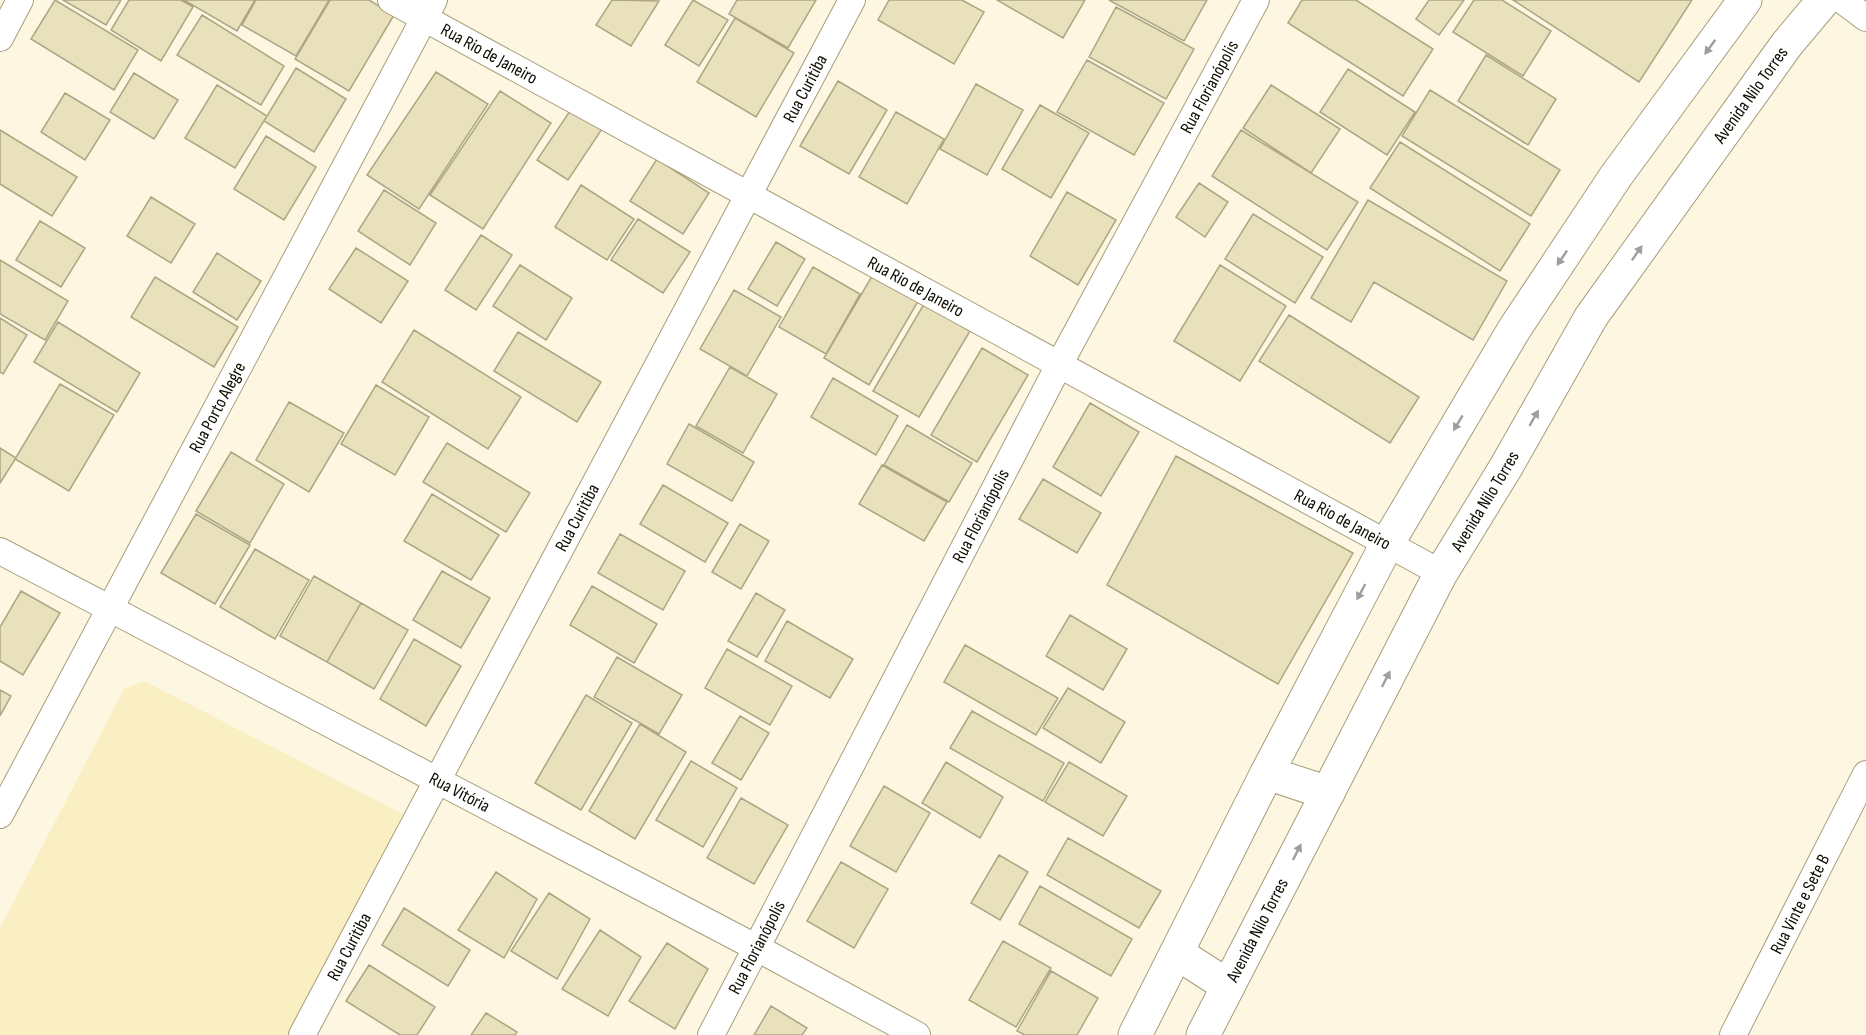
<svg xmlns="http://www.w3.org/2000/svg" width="1866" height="1035" font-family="'Sofia Sans Condensed',sans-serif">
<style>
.built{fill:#faeec3}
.building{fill:#e9e0bc;stroke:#aea583;stroke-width:1.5}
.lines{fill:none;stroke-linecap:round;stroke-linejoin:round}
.street-casing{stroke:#a79d7c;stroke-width:28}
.secondary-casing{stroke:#a79d7c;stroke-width:35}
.street{stroke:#fff;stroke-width:26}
.secondary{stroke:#fff;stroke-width:33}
.oneway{fill:#9f9e9a}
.labels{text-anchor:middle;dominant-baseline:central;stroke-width:6;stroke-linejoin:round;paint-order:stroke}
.street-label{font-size:18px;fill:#100c03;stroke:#fdf7e2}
</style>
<rect width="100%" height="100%" fill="#fdf7e2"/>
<path class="built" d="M144,681l259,133 -114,221h-289v-107l124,-239z"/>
<path class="building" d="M55,0l83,50 -24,40 -83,-51z
M63,0h58l-15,25z
M129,0h52l12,7 -32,54 -50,-31z
M184,0h71l-18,31z
M256,0h73l-33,56 -54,-31z
M330,0h39l25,15 -45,76 -54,-32z
M612,0l47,1 -28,45 -35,-21z
M693,0l35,20 -29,46 -34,-21z
M737,0h79l-28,48 -59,-34z
M889,0h73l22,12 -30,52 -76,-44z
M997,0h88l-22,38z
M1109,0h98l-23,41z
M1302,0h54l77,49 -30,47 -115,-73z
M1429,0h35l-25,35 -23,-16z
M1474,0h28l49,31 -28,45 -70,-44z
M1513,0h179l-53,82z
M1116,7l78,42 -28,50 -77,-42z
M202,15l82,51 -23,39 -84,-50z
M735,18l59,35 -38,64 -59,-35z
M1486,55l70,44 -28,46 -70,-44z
M1087,60l77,43 -30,52 -77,-43z
M296,68l50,31 -32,53 -50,-31z
M1348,69l67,43 -28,43 -67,-43z
M436,72l52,32 -69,105 -52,-34z
M134,73l44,27 -24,39 -44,-27z
M838,81l49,29 -38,64 -49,-28z
M976,84l47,26 -36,65 -47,-26z
M217,85l50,31 -32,52 -50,-30z
M1271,85l69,44 -29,44 -68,-45z
M1430,90l130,80 -29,46 -129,-80z
M500,91l51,32 -68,106 -53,-34z
M65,93l45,27 -25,40 -44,-28z
M574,105l30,21 -36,54 -31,-20z
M1040,105l49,28 -38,65 -49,-29z
M896,112l48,27 -37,65 -48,-27z
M0,130l77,47 -25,39 -52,-32z
M1241,130l117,72 -31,48 -115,-74z
M266,136l50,31 -32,53 -50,-31z
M1400,142l130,82 -30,47 -130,-83z
M657,159l52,34 -26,41 -53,-33z
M1199,183l29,19 -23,35 -29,-20z
M581,185l53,34 -27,41 -52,-33z
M384,190l52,33 -26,42 -52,-34z
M1067,192l49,28 -38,65 -48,-29z
M151,197l44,27 -24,39 -44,-27z
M1368,200l139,81 -34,59 -99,-58 -23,40 -40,-24z
M1253,214l70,43 -28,46 -70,-44z
M638,219l52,33 -27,41 -52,-33z
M40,221l45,27 -24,39 -45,-27z
M481,235l31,20 -36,55 -31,-20z
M776,242l29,17 -28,47 -29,-17z
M356,248l52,33 -27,42 -52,-34z
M217,253l44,28 -24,39 -44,-28z
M0,260l68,41 -23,39 -45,-26z
M520,265l52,33 -26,42 -53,-34z
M1220,265l66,41 -46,75 -66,-40z
M813,267l47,27 -34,60 -47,-27z
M875,271l45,27 -51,87 -45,-27z
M155,277l83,50 -24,40 -83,-50z
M734,290l47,27 -34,59 -47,-27z
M924,304l46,27 -51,86 -46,-26z
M1289,315l130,82 -29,46 -131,-82z
M0,318l27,17 -24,39 -3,-2z
M58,322l82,51 -23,39 -83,-50z
M414,330l107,67 -33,52 -106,-67z
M518,332l83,50 -24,40 -83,-51z
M982,348l46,27 -51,87 -46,-27z
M730,367l47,27 -34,59 -47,-27z
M833,378l65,38 -22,39 -65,-38z
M60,384l54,31 -45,76 -54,-32z
M376,385l53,32 -34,58 -54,-31z
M289,402l55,31 -35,59 -53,-32z
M1090,403l49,29 -38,64 -48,-29z
M689,424l65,38 -22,39 -65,-37z
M907,425l65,38 -23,39 -65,-37z
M447,443l83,50 -24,39 -83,-50z
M0,448l16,10 -16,25z
M231,452l53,32 -34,59 -54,-32z
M1176,456l177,97 -75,131 -171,-99z
M882,465l65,37 -23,39 -65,-37z
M1043,479l58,34 -24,40 -58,-34z
M663,485l65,38 -23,39 -65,-38z
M432,494l67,41 -28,45 -67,-39z
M196,514l54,31 -35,59 -54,-31z
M740,524l29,17 -28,48 -29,-17z
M620,534l65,37 -22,39 -65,-37z
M255,549l54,31 -34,59 -55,-32z
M442,571l48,27 -29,50 -48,-28z
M314,576l47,27 -34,59 -47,-26z
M592,586l65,38 -23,39 -64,-38z
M21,591l39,22 -37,62 -23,-14v-34z
M756,593l29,17 -28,47 -29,-16z
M361,603l47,27 -34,59 -47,-27z
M1070,615l57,34 -24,41 -57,-34z
M787,621l66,38 -23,39 -65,-37z
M414,639l47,27 -35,60 -46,-27z
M965,645l93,53 -22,37 -92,-53z
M727,649l65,37 -22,39 -65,-37z
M617,657l65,38 -23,39 -65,-37z
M1068,688l57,34 -24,41 -58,-35z
M0,690l11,6 -11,20z
M586,695l46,28 -51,87 -46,-27z
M972,711l92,52 -21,38 -93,-53z
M740,716l29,17 -28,47 -29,-17z
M640,724l46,28 -51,87 -46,-28z
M691,761l46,27 -34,59 -47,-27z
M946,762l57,35 -23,41 -58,-35z
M1069,762l58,34 -24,40 -58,-34z
M884,786l46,27 -34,59 -46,-26z
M741,798l47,27 -34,59 -47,-26z
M1068,838l93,53 -22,37 -92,-53z
M999,855l29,17 -28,48 -29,-17z
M841,862l47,27 -34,59 -47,-27z
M496,872l41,27 -33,59 -46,-28z
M1040,886l92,53 -21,37 -92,-52z
M549,893l41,26 -33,60 -46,-28z
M404,908l66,42 -22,36 -66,-41z
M600,930l41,27 -33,59 -46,-27z
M1003,941l48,27 -35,59 -47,-27z
M667,943l41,26 -33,60 -46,-28z
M369,965l66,42 -18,28h-17l-54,-34z
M1051,971l47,27 -21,37h-52l-8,-4z
M771,1006l36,22 -5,7h-48z
M486,1013l31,19 -2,3h-44z"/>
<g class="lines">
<defs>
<g id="street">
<path id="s1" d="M391,0l1050,573"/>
<path d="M1842,0l24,18"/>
<path d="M0,38l20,-38"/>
<path id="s2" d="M0,551l757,397 160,87"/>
<path id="s3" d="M0,815l434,-815"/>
<path id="s4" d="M302,1035l550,-1035"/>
<path id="s5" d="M711,1035l348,-670 197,-365"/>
<path id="s6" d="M1733,1035l133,-261"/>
</g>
<g id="secondary">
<path d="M1267,773l61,20"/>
<path d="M1177,953l51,33"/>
<path d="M1135,1035l132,-262 120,-229 128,-216 101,-152 129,-176"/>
<path id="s7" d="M1203,1035l238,-462 65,-106 85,-150 196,-273 37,-44"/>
</g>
</defs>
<use href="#street" class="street-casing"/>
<use href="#secondary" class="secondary-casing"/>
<use href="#street" class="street"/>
<use href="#secondary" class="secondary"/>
</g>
<defs><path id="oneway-solid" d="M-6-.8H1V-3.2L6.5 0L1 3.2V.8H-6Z" transform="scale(1.5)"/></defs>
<g class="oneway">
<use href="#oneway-solid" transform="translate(1710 47) rotate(126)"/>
<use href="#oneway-solid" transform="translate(1637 253) rotate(-55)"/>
<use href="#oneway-solid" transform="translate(1562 258) rotate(124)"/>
<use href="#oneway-solid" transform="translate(1534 418) rotate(-60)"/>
<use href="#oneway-solid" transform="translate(1458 423) rotate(121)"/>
<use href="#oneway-solid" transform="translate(1361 592) rotate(118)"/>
<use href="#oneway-solid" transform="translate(1386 679) rotate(-63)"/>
<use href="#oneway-solid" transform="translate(1297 852) rotate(-63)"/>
</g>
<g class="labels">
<g class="street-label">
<text stroke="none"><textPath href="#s1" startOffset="112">Rua Rio de Janeiro</textPath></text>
<text stroke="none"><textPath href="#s5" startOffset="1071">Rua Florianópolis</textPath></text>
<text stroke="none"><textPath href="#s4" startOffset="1072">Rua Curitiba</textPath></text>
<text stroke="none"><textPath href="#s7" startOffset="1090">Avenida Nilo Torres</textPath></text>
<text stroke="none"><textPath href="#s1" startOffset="598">Rua Rio de Janeiro</textPath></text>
<text stroke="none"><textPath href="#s3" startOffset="462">Rua Porto Alegre</textPath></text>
<text stroke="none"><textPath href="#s7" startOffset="604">Avenida Nilo Torres</textPath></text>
<text stroke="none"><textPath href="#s5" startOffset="585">Rua Florianópolis</textPath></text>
<text stroke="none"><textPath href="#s4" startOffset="586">Rua Curitiba</textPath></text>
<text stroke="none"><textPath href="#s1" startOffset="1084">Rua Rio de Janeiro</textPath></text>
<text stroke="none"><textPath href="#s2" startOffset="519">Rua Vitória</textPath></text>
<text stroke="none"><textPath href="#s6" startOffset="147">Rua Vinte e Sete B</textPath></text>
<text stroke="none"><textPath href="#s7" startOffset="118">Avenida Nilo Torres</textPath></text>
<text stroke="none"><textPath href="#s4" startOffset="100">Rua Curitiba</textPath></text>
<text stroke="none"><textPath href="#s5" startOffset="99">Rua Florianópolis</textPath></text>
</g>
</g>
</svg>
